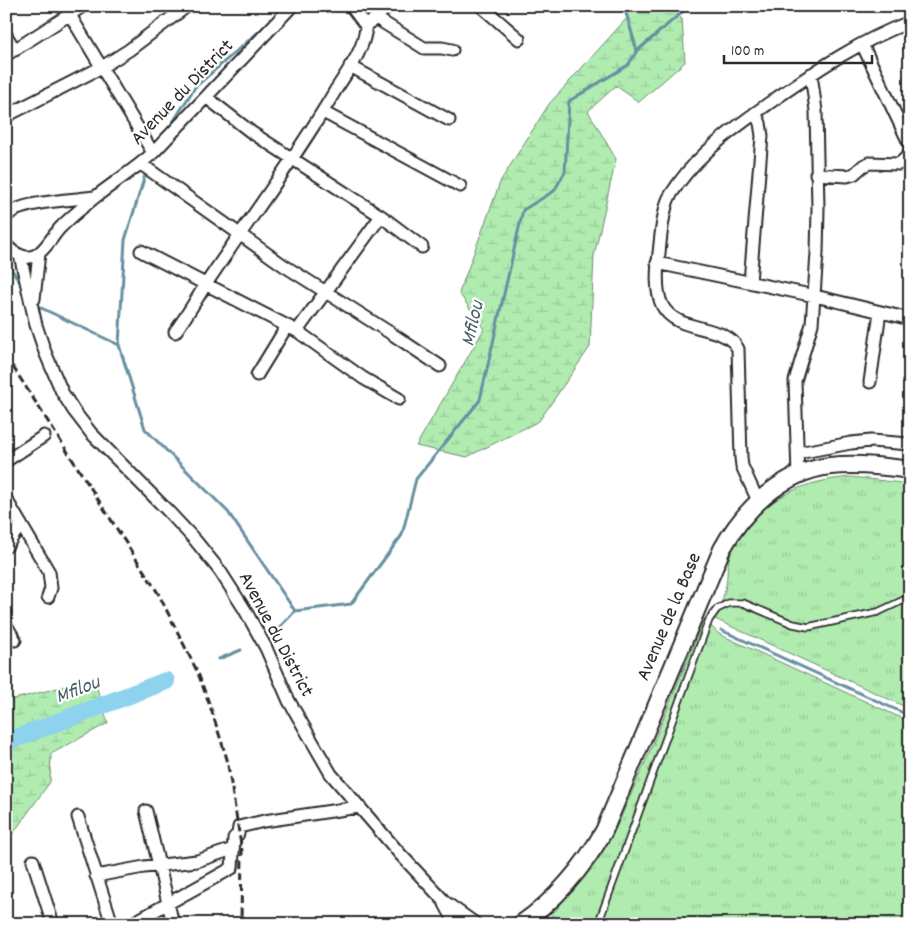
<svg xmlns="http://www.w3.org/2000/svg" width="916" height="930" font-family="Dekko,sans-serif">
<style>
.grass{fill:url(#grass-tufts);stroke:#6e8b6e}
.wetland{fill:url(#wetland-marsh);stroke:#6e8b6e}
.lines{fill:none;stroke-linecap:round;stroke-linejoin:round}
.stream{stroke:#6690a0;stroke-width:3}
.river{stroke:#8dd3ee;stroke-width:18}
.service-casing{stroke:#2b2b2b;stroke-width:9}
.minor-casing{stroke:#2b2b2b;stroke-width:15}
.secondary-casing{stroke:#2b2b2b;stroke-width:20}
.service{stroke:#fff;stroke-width:5.5}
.minor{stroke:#fff;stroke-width:11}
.secondary{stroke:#fff;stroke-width:16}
.rail{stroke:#2b2b2b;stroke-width:3;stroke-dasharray:8 4;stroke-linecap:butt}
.labels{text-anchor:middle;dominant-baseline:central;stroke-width:4.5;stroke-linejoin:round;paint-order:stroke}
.street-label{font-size:20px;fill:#2b2b2b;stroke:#fff}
.water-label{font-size:21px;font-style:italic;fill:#485d66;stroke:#fff}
</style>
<defs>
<pattern id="grass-tufts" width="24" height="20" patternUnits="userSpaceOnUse" patternTransform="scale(1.25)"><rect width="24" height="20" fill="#b0ebb0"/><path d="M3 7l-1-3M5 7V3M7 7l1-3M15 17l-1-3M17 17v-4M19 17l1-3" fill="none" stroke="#98ca98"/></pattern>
<pattern id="wetland-marsh" width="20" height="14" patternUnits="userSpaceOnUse" patternTransform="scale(1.25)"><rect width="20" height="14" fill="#b0ebb0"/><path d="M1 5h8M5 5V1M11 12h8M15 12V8" fill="none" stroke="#98ca98"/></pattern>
</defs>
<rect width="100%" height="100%" fill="#fff"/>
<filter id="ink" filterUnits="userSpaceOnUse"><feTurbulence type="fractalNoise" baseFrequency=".02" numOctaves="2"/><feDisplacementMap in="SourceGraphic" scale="10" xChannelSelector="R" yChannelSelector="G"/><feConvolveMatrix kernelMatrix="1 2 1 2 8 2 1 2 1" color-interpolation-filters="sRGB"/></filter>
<g filter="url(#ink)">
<path class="grass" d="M851,477l59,7v225l-195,-90c3,-9 8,-19 10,-29 3,-11 1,-23 5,-34 2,-7 7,-13 11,-20 26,-41 64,-55 110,-59z
M704,619l15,15 191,88v202h-364l8,-12 44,-52 18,-32 31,-70z"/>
<path class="wetland" d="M621,6h47l14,13 3,43 -46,40 -23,-16 -28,25 28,48 -22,97 -4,91 -51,74 -72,36 -51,-11 68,-117 -25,-36 42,-113 48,-76 78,-86z
M94,679l14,44 -57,31 -1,28 -41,57 -3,1v-139z"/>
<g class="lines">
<path class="stream" d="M624,6l13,45
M170,127l25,-40 75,-65
M146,172l-21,68 -6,105 26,84 83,83 67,99
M6,261l16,24
M35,305l84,40
M721,630l189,86
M274,633l21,-22 56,-7 51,-69 14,-56 64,-79 43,-190 31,-19 11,-19 4,-71 59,-36 9,-14 52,-45
M219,659l22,-9
M6,923v1"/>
<path class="river" d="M6,742l160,-61"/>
<defs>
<path id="service" d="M598,924l111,-304 8,-11 12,-6h14l50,21 15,3 70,-15 32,-15"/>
<path id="minor" d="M481,6l38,33
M70,15l83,138
M376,18l48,30h18l10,2
M371,22l17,-16
M6,35l9,15
M862,44l48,101
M6,55l77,-49
M350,66l99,54
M206,97l45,35 130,84 41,31
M323,112l137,74
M6,116l96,-49 27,-17 58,-44
M141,164l142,101 109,69 48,32
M816,174l31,2 7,-2 9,-8 6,-3 30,1 10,-9
M6,217c11,-16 69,-17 89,-20
M6,245c7,8 20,16 30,10 11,-6 17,-21 26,-29 10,-10 21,-19 32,-28 19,-15 40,-28 59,-45l139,-147
M141,251l156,80 66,47 36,21
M20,255l16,70 9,27 17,40 12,19 17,22 76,77 28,30 25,31 25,39 21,38 23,53 42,73 69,80 45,48 31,22
M657,263l158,33 95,23
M750,282l12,-146 -2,-13 -5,-10
M34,299l5,-46
M297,331l84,-115
M175,332c11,-15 21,-32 31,-48 43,-65 90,-126 129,-193 12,-19 30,-42 31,-65l-15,-20
M257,375l30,-49
M870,382l10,-70
M798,453l53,-10 20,-2 39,3
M6,461l38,-25
M798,476l-3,-95 17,-57 5,-71 1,-45 -2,-97 -5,-37
M6,499l43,73 2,16 -3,9
M758,501l-16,-35 -1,-8 -3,-109c-12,-26 -62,-15 -76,-44 -7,-15 -5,-36 -3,-52 2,-18 3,-36 9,-53 2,-5 7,-11 10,-16 25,-35 62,-60 97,-85 42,-29 86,-59 135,-77
M6,547l15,-23
M6,625l9,15
M146,811l27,113
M78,817l34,107
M33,861l20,63
M96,876l48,-9 53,-6 36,-12
M445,904l11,20
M131,924l101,-56 2,-30 4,-4 1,-7 25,-6 95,-14"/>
<path id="secondary" d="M521,924c35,-24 62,-56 83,-93l118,-282c22,-40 60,-77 108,-83 27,-3 53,0 80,4"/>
</defs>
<use href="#service" class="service-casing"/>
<use href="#minor" class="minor-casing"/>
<use href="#secondary" class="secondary-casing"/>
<use href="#service" class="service"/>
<use href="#minor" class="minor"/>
<use href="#secondary" class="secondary"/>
<path class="rail" d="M6,356l152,237 40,80 13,36 16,50 15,92 -1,73"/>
</g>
</g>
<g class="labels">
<g class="street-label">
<text transform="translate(183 93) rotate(-46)">Avenue du District</text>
<text transform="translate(670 617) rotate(-67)">Avenue de la Base</text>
<text transform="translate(275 635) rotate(62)">Avenue du District</text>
</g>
<g class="water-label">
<text transform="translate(474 324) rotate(-77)">Mfilou</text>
<text transform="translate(78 691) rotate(-21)">Mfilou</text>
</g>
</g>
<rect width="916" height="930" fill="none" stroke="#fff" stroke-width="25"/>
<rect x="12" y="12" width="891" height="905" fill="none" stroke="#2b2b2b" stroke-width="2" filter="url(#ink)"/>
<path d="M724 55v8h148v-8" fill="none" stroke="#2b2b2b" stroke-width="2.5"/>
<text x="731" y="55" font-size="15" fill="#2b2b2b" stroke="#ffffff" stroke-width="4" paint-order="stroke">100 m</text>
</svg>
